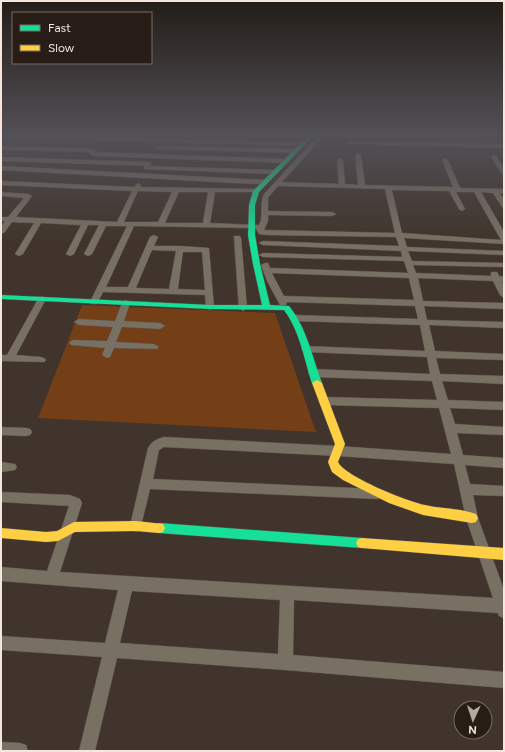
<svg xmlns="http://www.w3.org/2000/svg" width="505" height="752" font-family="Figtree,sans-serif">
<style>
.green{fill:#743e16}
.lines{fill:none;stroke-linecap:round;stroke-linejoin:round}
.street-casing{stroke:#5b514a;stroke-width:1}
.fast-casing{stroke:#5b514a;stroke-width:1}
.slow-casing{stroke:#5b514a;stroke-width:1}
.street{fill:#787063;fill-rule:evenodd}
.fast{fill:#16e098;fill-rule:evenodd}
.slow{fill:#ffcf43;fill-rule:evenodd}
</style>
<rect width="100%" height="100%" fill="#40342c"/>
<path class="green" d="M82,305l193,8 41,119 -278,-14z"/>
<g class="lines">
<defs>
<path id="street" d="M1,136h69l233,6 3,2 -3,2 -302,-8z
M318,136h6l-42,46 57,2 -2,-24 3,-2 3,2 2,24 13,1 -3,-30 3,-2 3,2 4,30 88,2 -11,-27 3,-2 3,2 12,28 44,1v4h-4l4,7v8l-2,-1 -9,-14 -12,-1 23,40v12l-100,-6 3,9 97,4v4l-96,-4 4,10 92,2v4l-91,-2 3,8 75,3v-4h6l2,4 5,1v4h-2l2,5v12l-4,-3 -7,-14 -75,-3 5,23 81,2v6l-80,-3 3,14 77,2v6l-75,-3 6,26 69,3v6l-68,-2 4,16 64,2v8l-62,-3 6,19 56,2v8l-54,-2 5,16 49,3v8l-47,-2 6,22 41,3v10l-39,-3 5,19 34,2v10l-31,-1 5,23 26,72v28l-5,-2 -1,-3 -204,-13 -1,55 211,17v16l-219,-18 -168,-12 -22,93h-16l23,-94 -101,-7v-14l104,7 13,-53 -117,-9v-14l46,4 22,-65 -68,-4v-10l69,3 10,4 2,4 -22,69 433,26 -27,-80 -12,-54 -116,-8 -174,-9 -5,3 -6,29 224,10 4,1 2,4 -2,4 -4,1 -227,-10 -10,41 -4,2 -4,-2 -2,-4 18,-78c4,-7 9,-9 16,-11l174,9 113,8 -12,-46 -115,-3 -4,-1 -1,-3 1,-3 4,-1 113,3 -5,-19 -119,-4 -5,-4 5,-4 117,5 -3,-17 -121,-5 -5,-3 5,-3 119,5 -5,-26 -126,-4 -4,-3 4,-3 124,4 -3,-13 -128,-4 -1,3h-6l-13,-24 -6,-16 4,-2h3l2,5 138,5 -4,-12 -141,-4 -4,-2 4,-2 139,4 -1,-6 -138,-6 -4,-2 4,-2 136,5 -3,-9 -129,-2 -8,-1 -3,-5 -6,-1 -116,-2 -28,61h22l22,-50 4,-2 4,2 -4,9h26l29,2 5,59 -4,3 -4,-3 -1,-12 -102,-3 -6,12h-6l-1,-2 37,-76h-21l-14,28 -4,2 -4,-2 15,-29h-11l-14,29 -4,2 -4,-2 15,-29 -40,-2 -18,31 -4,2 -4,-2 19,-31 -22,-1 -8,11h-3v-7l4,-5h-4v-4h7l16,-19 -23,-2v-4l28,2 3,2 -16,21 101,5 15,-31 -131,-6v-4l133,6 4,-4 3,2 -1,2 116,2 3,2 -1,1h-43l-5,31 49,2c5,-10 0,-21 5,-31zM278,186l107,3 10,44 -131,-3 4,-9v-6l64,1 4,-2 -4,-2 -64,-1v-13zM392,190l57,1 10,18 3,2 3,-2 -9,-17h18l27,48 -99,-7zM138,191l34,1 -14,30h-34zM179,192h29l-5,31h-38zM152,250l24,1 -7,38 -33,-1zM183,252h19l3,38 -27,-1zM272,273l137,5 5,22 -130,-4zM132,591l148,9 -2,54 -158,-11z
M350,141l154,3v4l-156,-4 -1,-1z
M1,146l89,2 5,2v2l192,7 3,2 -3,2 -193,-7 -4,-2 -1,-2 -88,-2z
M159,146l137,3 3,2 -3,2 -139,-4v-2z
M494,155l2,1 8,12v7l-2,-1 -11,-17z
M1,157l148,5 3,2 -3,2 -148,-5z
M1,166l265,14 3,2 -3,2 -33,-1 -232,-13z
M146,166l130,4 3,2 -3,2 -132,-5v-2z
M234,236h6l1,2 6,70 -4,3 -4,-3z
M42,296l4,3 -30,56 25,2 3,1 2,2 -2,2 -43,-1v-6h6l31,-56z
M126,300l4,3 -6,18 36,2 5,3 -5,3 -38,-2 -6,15 38,2 5,3 -2,2 -43,-1 -4,9 -3,1 -5,-3 3,-7 -34,-3 -2,-2 2,-2 3,-1 33,1 6,-14 -34,-2 -5,-3 5,-3 36,2 7,-18z
M1,427l25,1 4,1 2,3 -2,3 -4,1 -25,-1z
M1,462l14,2 2,3 -2,3 -14,2z
M1,742l19,1 6,2 2,6h-27z"/>
<path id="fast" d="M308,136h5l-54,56 -4,13v30l5,29 10,41 19,1c18,22 23,51 33,77l-2,2 -3,1 -5,-3c-8,-24 -12,-52 -28,-73l-74,-1 -209,-10v-4l209,10h52l-9,-41 -5,-29 1,-30 4,-14z
M159,523l203,15 4,1 2,4 -2,4 -4,1 -203,-15 -4,-1 -2,-4 2,-4z"/>
<path id="slow" d="M317,380l5,3 23,61 -7,18c6,14 70,40 87,43 16,4 35,3 51,9l2,4 -2,4 -4,1 -49,-8 -34,-12 -46,-23 -11,-8 -4,-10 7,-18 -23,-61z
M136,521l27,3 2,4 -2,4 -4,1 -23,-2 -61,1 -17,9 -12,1 -45,-4v-10l45,4 11,-1 17,-9z
M362,538l142,10v12l-142,-12 -4,-1 -2,-4 2,-4z"/>
</defs>
<use href="#street" class="street-casing"/>
<use href="#fast" class="fast-casing"/>
<use href="#slow" class="slow-casing"/>
<use href="#street" class="street"/>
<use href="#fast" class="fast"/>
<use href="#slow" class="slow"/>
</g>
<linearGradient id="sky" x2="0" y2="1"><stop stop-color="#231d18"/><stop offset="0.56" stop-color="#535056"/><stop offset="1" stop-color="#535056" stop-opacity="0"/></linearGradient>
<rect width="505" height="241" fill="url(#sky)"/>
<rect width="505" height="752" fill="none" stroke="#f5e6de" stroke-width="4"/>
<rect x="12" y="12" width="140" height="52" fill="#271c16" stroke="#796d66"/>
<rect x="20" y="25" width="20" height="6" fill="#16e098" stroke="#796d66"/>
<text x="48" y="32" font-size="12" fill="#f5e6de">Fast</text>
<rect x="20" y="45" width="20" height="6" fill="#ffcf43" stroke="#796d66"/>
<text x="48" y="52" font-size="12" fill="#f5e6de">Slow</text>
<g transform="translate(473 720) rotate(183)"><circle r="19" fill="#271c16" stroke="#796d66"/>
<path d="M0-3L7 15L0 10L-7 15Z" fill="#b6a8a0"/>
<text y="-6" font-size="11" font-weight="bold" text-anchor="middle" fill="#f5e6de">N</text>
</g>
</svg>
